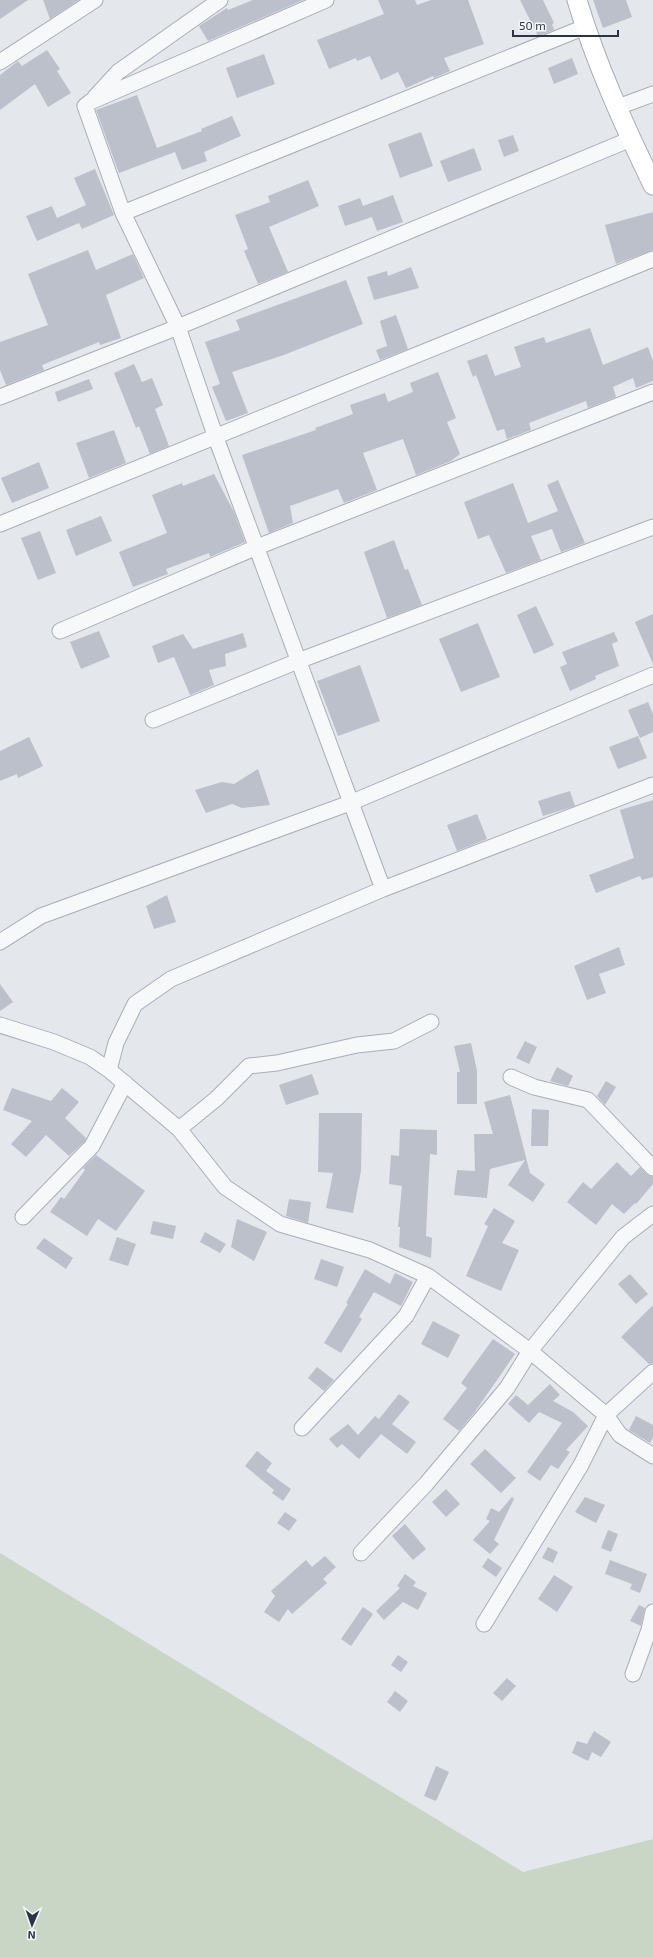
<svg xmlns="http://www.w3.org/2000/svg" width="653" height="1957" font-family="'Exo 2',sans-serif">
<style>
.green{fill:#c9d6c5}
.building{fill:#bbc0ca}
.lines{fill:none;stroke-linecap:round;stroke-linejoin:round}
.minor-casing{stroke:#a9aeb7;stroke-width:17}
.major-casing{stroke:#a3abb8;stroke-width:21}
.minor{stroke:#f7f8fa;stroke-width:15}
.major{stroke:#fff;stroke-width:19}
</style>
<rect width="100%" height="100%" fill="#e4e7ec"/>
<path class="green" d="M0,1553l523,319 130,-33v118h-653z"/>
<path class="building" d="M0,0h28l-28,19z
M43,0h36l-29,19z
M253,0h50l-95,41 -9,-15 28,-18 1,2z
M378,0h37l2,5 14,-5h37l16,44 -40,14 6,13 -16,7 -1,-2 -27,12 -8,-16 -17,8 -11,-24 -13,5 -1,-3 -27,11 -12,-29 67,-26z
M520,0h23l11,23 -2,1 2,6 -16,6z
M593,0h33l6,17 -29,11z
M47,50l13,19 -3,2 14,22 -23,14 -13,-23 -35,26v-35l18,-14 4,5z
M264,54l11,30 -38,14 -11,-30z
M572,58l6,16 -24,10 -6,-16z
M137,95l20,53 45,-17 -1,-2 31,-13 9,20 -37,16 3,9 -25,9 -7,-18 -56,21 -23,-63z
M421,132l12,34 -33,12 -12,-34z
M513,135l6,16 -15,6 -6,-17z
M474,148l8,22 -34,12 -8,-21z
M95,169l19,46 -32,14 -3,-6 -42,18 -11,-25 26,-10 5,12 29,-13 -12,-27z
M308,180l11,26 -50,21 19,45 -30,12 -14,-33 4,-2 -13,-34 35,-13 -2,-6z
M393,195l10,27 -26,9 -5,-14 -27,9 -7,-20 22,-8 3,8z
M653,212v38l-37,14 -11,-39z
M88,250l8,20 37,-16 11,24 -38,17 15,43 -21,7 -1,-3 -57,23 2,5 -38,15 -6,-15v-28l48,-17 -20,-51z
M411,267l8,21 -45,12 -7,-23 20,-6 1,5z
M346,280l17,44 -82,32 -49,16 16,41 -22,8 -14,-34 8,-3 -15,-42 35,-12 -4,-10z
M396,315l12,34 -28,11 -4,-10 11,-4 -7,-25z
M590,328l13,37 45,-18 5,14v20l-17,7 -3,-10 -20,9 3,10 -28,11 -2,-7 -57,22 2,7 -24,9 -3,-10 -7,2 -21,-56 -3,2 -6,-16 20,-7 8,22 26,-9 -7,-20 30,-10 2,6z
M134,364l8,18 10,-4 11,27 -8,4 14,37 -19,8 -11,-28 -3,2 -22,-55z
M438,372l18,46 -9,4 13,32 -9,7 -35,14 -13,-36 -40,14 14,37 -33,13 -6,-14 -48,17 3,17 -24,10 -27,-78 74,-25 -1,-2 38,-14 -3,-9 35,-12 3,9 25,-10 -3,-9z
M89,379l4,10 -35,13 -3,-10z
M114,430l12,33 -37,15 -13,-35z
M39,462l10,26 -37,15 -11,-25z
M214,474l20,38 11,30 -35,15 -1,-4 -43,16 2,5 -35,13 -14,-35 48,-19 -15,-38 30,-12 1,3z
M558,480l27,63 -24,9 -9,-23 -21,7 10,24 -35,13 -17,-38 -11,4 -14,-37 49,-19 15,40 30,-12 -11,-26z
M101,516l11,25 -36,15 -10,-26z
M40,531l16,42 -18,7 -17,-42z
M394,540l11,30 3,-1 14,36 -35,13 -23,-66z
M536,606l18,39 -20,9 -17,-39z
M653,614v50l-18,-42z
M478,623l22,54 -39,15 -22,-53z
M99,631l11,26 -29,12 -11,-27z
M614,632l4,9 -6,3 7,22 -24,10 1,3 -26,12 -10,-24 7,-3 -5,-12z
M243,633l4,14 -22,7 1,12 -17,4 5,15 -24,10 -16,-38 -16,6 -6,-17 31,-12 10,15z
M360,665l20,56 -42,15 -21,-55z
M648,702l5,12v18l-13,6 -12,-28z
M638,736l9,22 -29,11 -9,-22z
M29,737l14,29 -25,12 -1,-4 -17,7v-30z
M258,769l12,36 -28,3 -10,-4 -26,9 -11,-23 27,-8 12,2z
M570,791l5,15 -32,10 -5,-15z
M653,800v77l-11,3 -2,-4 -44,17 -7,-18 45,-17 -14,-48z
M477,814l10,25 -30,12 -10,-26z
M167,895l9,27 -22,7 -8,-23z
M619,947l6,18 -26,9 7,19 -19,7 -13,-34z
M0,984l13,18 -13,9z
M525,1041l12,6 -8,17 -13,-6z
M471,1043l6,28v33h-20v-32h3l-6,-26z
M557,1067l16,9 -5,10 -18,-5z
M312,1074l7,20 -33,11 -7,-20z
M606,1081l10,6 -11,18 -8,-9z
M12,1088l39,13 11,-13 17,14 -14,16 21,20 -1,3 -16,15 -23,-21 -20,22 -15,-13 21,-23 -29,-11z
M510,1095l20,78 15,11 -12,18 -25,-17 17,-25 -35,9 -3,29 -33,-3 3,-25 18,1 -1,-37h19l-9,-32z
M532,1109l17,1 -1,36h-17z
M319,1113h43l-1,58 -8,42 -27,-5 7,-35 -15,-1z
M400,1129l37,1v25l-7,-1 -2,37 -2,45 6,2 -1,20 -32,-11 1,-20h-2l4,-41 -13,-2 2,-29 8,1z
M96,1155l49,36 -29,40 -18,-12 -11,17 -37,-24 11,-15 3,2 21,-29 -2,-2z
M617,1162l14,14 9,-9 7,7 6,3v7l-17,20 -1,-1 -11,11 -12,-10 -16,21 -29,-23 16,-20 8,7z
M289,1199l22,3 -3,21 -22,-7z
M494,1208l21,13 -13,22 17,7 -18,41 -35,-15 22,-50 -4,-2z
M237,1219l30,13 -13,29 -23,-14z
M153,1221l23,5 -3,13 -23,-5z
M205,1232l21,12 -6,9 -20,-11z
M117,1237l19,7 -8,22 -19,-6z
M44,1238l29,20 -7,11 -30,-21z
M321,1259l23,8 -7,20 -23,-8z
M365,1269l25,15 5,-11 18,9 -12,24 -27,-14 -15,25 3,2 -21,34 -17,-10 24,-39 -2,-1z
M630,1274l18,20 -12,10 -18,-20z
M653,1305v58l-4,1 -28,-27z
M433,1321l27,14 -12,23 -27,-14z
M493,1339l22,15 -41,59 -15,18 -16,-12 24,-31 -6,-5z
M317,1367l17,13 -10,11 -16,-13z
M550,1384l10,11 -7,6 20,11 15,14 -22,24 4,2 -12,17 -7,-4 -11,16 -13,-9 35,-49 -23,-11 -10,11 -21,-19 8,-9 12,10z
M399,1394l11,8 -18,22 24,18 -9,12 -26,-20 -22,25 -17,-15 -5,4 -8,-9 19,-15 10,11 17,-19 4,3z
M636,1416l17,9v12l-3,6 -21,-13z
M485,1449l31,29 -15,15 -31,-29z
M257,1451l15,12 -6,8 25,18 -8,12 -11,-8 2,-3 -29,-24z
M446,1489l14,15 -14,13 -14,-15z
M512,1497l2,2 -20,41 5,4 -9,10 -17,-14 17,-19 -4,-2 5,-11 8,4z
M585,1497l20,8 -9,18 -21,-11z
M285,1512l12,8 -8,11 -12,-8z
M405,1524l21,25 -13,11 -21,-24z
M608,1530l10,4 -7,18 -10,-4z
M548,1547l10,5 -5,11 -11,-5z
M325,1556l11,11 -13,12 4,4 -35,31 -4,-5 -9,13 -15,-10 11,-16 -4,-5 35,-31 6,7z
M488,1558l14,10 -6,9 -14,-10z
M610,1560l37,14 -7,19 -10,-4 2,-5 -27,-10z
M405,1574l11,8 -3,4 14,7 -9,17 -15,-8 -19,18 -8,-9 24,-23 -3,-2z
M554,1575l19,12 -16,25 -19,-13z
M639,1605l6,3 -4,18 -11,-5z
M363,1607l10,7 -22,32 -10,-7z
M398,1655l10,7 -7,10 -10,-7z
M507,1678l9,8 -14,15 -9,-8z
M395,1691l13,10 -8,11 -13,-10z
M594,1731l17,11 -10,15 -9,-5 -4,9 -16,-8 5,-12 10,3z
M436,1766l13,6 -13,29 -12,-5z"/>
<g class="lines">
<defs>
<path id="minor" d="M326,0l-236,102 -5,4 38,107 55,114 38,111 167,451
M0,62l95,-62
M95,97l23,-25 102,-72
M618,107l35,-13
M123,213l462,-186
M0,397l178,-70 453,-188
M0,524l653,-265
M60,631l197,-84 396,-155
M153,720l145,-59 355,-134
M0,942l41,-26 309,-113 303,-128
M0,1025l54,17 36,15 19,13 70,59 46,58 55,37 90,26 58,26 102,75 76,64 14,20 33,21
M109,1070l7,-27 19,-39 36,-25 212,-90 270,-104
M511,1077l23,10 54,13 65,68
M179,1129l37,-30 33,-33 28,-3 80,-18 37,-4 37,-19
M23,1217l69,-71 33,-63
M302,1428l104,-112 22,-40
M361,1553l65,-69 81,-96 23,-37 93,-114 30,-23
M484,1624l97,-159 25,-50 47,-43
M633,1674l16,-44 4,-18"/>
<path id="major" d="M577,0c19,64 47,125 76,185"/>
</defs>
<use href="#minor" class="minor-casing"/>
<use href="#major" class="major-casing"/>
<use href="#minor" class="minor"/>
<use href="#major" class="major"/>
</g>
<g transform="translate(32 1925) rotate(182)" stroke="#f4f6f9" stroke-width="3" paint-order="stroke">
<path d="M0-3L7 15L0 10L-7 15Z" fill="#2b3445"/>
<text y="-6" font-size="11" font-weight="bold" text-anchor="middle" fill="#2b3445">N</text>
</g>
<path d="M513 30v6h105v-6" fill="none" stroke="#2b3445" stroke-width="2"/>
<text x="519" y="30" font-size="12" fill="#2b3445" stroke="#f4f6f9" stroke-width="3" paint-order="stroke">50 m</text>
</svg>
